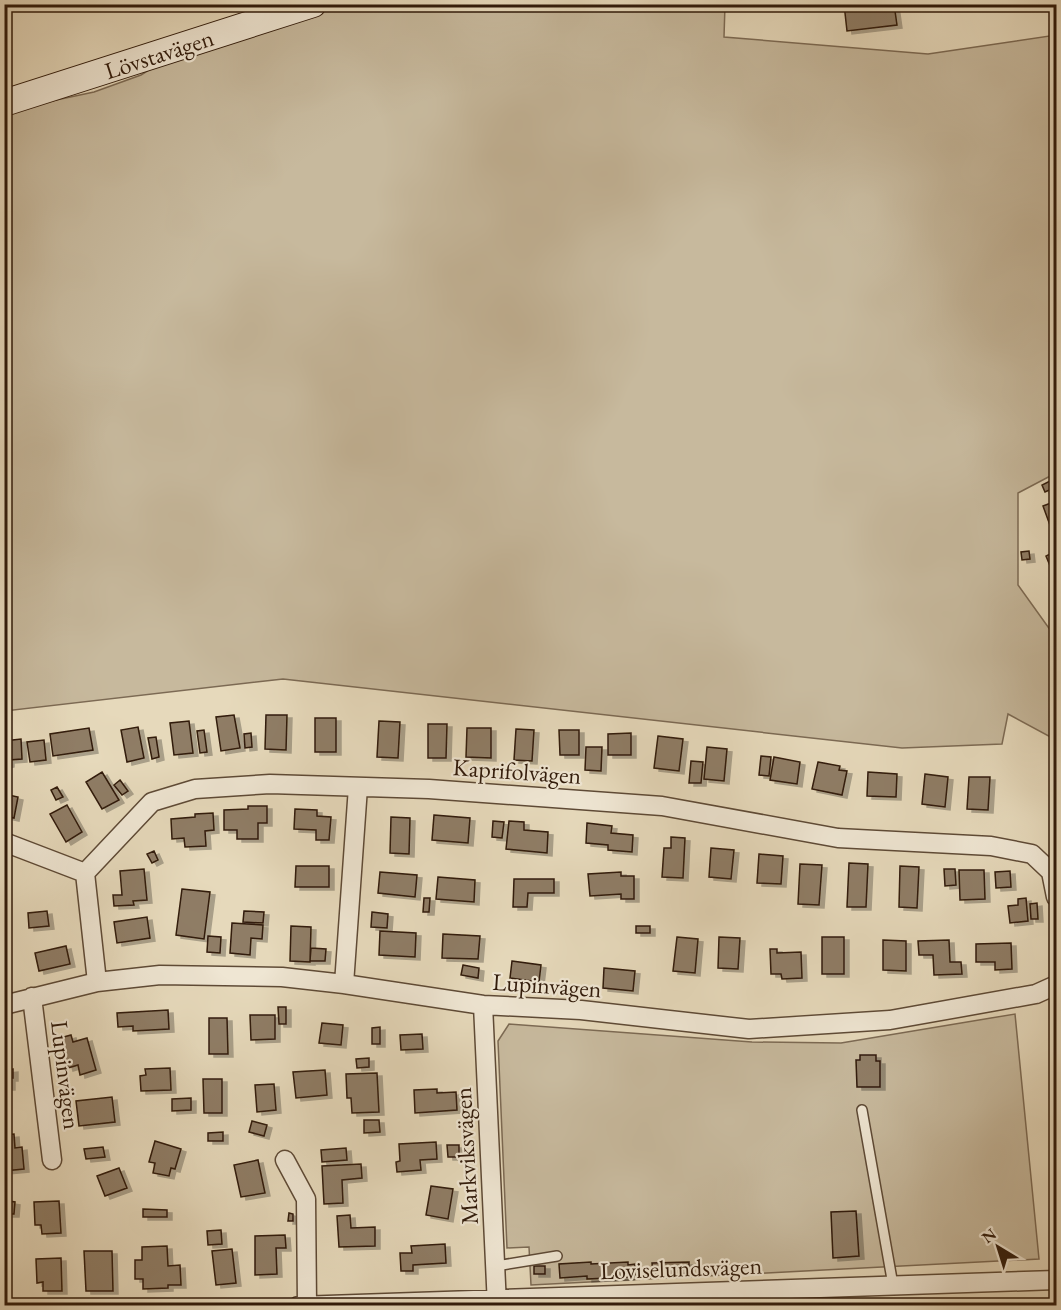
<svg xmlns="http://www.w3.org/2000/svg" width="1061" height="1310" font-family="'EB Garamond',serif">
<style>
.green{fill:#c7b99d;stroke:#7c6a54;stroke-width:1.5}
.building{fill:#8f7d66;stroke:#301a0a;stroke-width:1.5;filter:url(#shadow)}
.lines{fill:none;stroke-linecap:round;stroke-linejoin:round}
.lane-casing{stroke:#5e4a36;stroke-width:12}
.street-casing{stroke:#5e4a36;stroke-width:21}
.secondary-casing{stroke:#301a0a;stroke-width:28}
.lane{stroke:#efe6d3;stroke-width:9}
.street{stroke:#efe6d3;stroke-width:18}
.secondary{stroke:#efe6d3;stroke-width:26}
.labels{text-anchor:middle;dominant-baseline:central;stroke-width:4.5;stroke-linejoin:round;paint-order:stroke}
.street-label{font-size:24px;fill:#301a0a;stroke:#efe6d3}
</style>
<defs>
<filter id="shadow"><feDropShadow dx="5" dy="3" stdDeviation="0" flood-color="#0004"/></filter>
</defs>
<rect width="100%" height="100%" fill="#e6d9bb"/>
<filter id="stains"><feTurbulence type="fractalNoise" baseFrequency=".00333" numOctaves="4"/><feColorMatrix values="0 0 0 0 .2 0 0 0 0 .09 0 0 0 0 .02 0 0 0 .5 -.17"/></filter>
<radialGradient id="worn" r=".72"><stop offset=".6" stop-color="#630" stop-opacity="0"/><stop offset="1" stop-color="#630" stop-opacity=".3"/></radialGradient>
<path class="green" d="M331,5h394l-1,32 204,17 128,-19v438l-38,20v92l38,53v102l-48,-26 -6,30 -100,4 -619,-69 -278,32 -1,-600 90,-19 47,-17 25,-16z
M1015,1014l24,245 -508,26 -2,-38 -22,1 -9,-207 11,-17 243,18 89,1z"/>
<path class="building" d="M844,4h50l3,21 -50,6z
M1056,478v9l-11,5 -3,-7z
M1056,501v25l-5,2 -8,-22z
M1029,551l1,8 -8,1 -1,-8z
M1056,551v29l-10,-24z
M1056,589v18l-6,-15z
M234,715l6,33 -19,3 -5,-34z
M266,715h21l-1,35 -21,-1z
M315,718h21v34h-21z
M189,721l4,32 -19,2 -4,-32z
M379,721l21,1 -2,36 -21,-1z
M428,724h19l-1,34h-18z
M138,727l6,31 -17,4 -6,-32z
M89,728l4,22 -40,6 -3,-22z
M467,728h24v30l-25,-1z
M516,729l18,1 -2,31 -18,-1z
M204,730l3,22 -7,1 -3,-22z
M559,730h20v25h-19z
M251,733l1,14 -7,1 -1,-14z
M631,733v22h-23v-21z
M658,736l25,3 -4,32 -25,-3z
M156,737l3,20 -7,2 -4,-21z
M21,739l1,20 -13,1v4l-5,1v-24z
M44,740l2,20 -16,2 -3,-20z
M586,747h16l-1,24 -16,-1z
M707,747l20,2 -3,32 -20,-2z
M761,756l10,1 -2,19 -10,-1z
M774,757l26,5 -3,22 -27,-4z
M691,761l12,1 -2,21h-12z
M818,762l22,4 -1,4 8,1 -5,24 -30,-6z
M102,772l17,28 -17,9 -16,-27z
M868,772l29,2 -1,23 -29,-1z
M925,774l23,3 -3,30 -23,-3z
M969,777h21l-2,33 -21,-1z
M120,780l8,11 -6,4 -8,-10z
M57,787l6,10 -7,3 -5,-10z
M4,794l14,3 -4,21 -10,-2z
M1056,794v16l-4,-15z
M67,805l15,27 -16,10 -16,-28z
M248,806h19v17h-9v16h-21v-9h-13v-20l24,-1z
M295,809l22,1v6l14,1 -2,23h-13v-10l-22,-1z
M213,813l1,17 -9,1 1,15 -21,1 -1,-9 -12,1 -1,-20 24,-2v-3z
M434,815l36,3 -2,25 -36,-3z
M391,817l19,1 -1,36 -19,-1z
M493,821l11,1 -2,16 -10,-1z
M509,821l15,1v8l24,2 -1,21 -41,-4z
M587,823l25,3 -1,7 22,2 -1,17 -24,-2v-5l-22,-2z
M671,837l14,1 -2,40 -21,-1 2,-29h7z
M711,848l23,2 -3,29 -22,-2z
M154,851l4,9 -6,3 -5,-9z
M759,854l24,2 -2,28 -24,-1z
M849,863l19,1 -2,43h-19z
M800,864l22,1 -3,40 -21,-1z
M296,866h33v21h-34z
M900,866l19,1 -2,41 -18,-1z
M144,869l3,31 -14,1 1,4 -20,1 -1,-11h9l-2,-24z
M944,869h11l1,16 -11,1z
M959,870h25l1,29 -25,1z
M1010,871l1,16 -15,1 -1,-16z
M380,872l37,3 -2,22 -37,-4z
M621,872v4h13v23h-13v-5l-31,2 -2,-22z
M438,877l37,3 -1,22 -38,-3z
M514,879h40v14h-26l-1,14h-14z
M182,889l28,3 -6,47 -28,-4z
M424,898h6l-1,14h-6z
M1026,898l2,23 -18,2 -2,-17 10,-1v-6z
M1037,903l1,16h-7l-1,-15z
M47,911l2,15 -20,2 -1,-15z
M244,911l20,1 -1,11 -20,-1z
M372,912l16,2 -1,14 -16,-1z
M147,917l3,21 -33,5 -3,-21z
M232,923l31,2 -1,14 -11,-1 -1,17 -20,-2z
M291,926l20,1 -1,35 -20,-1z
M636,926h14v7h-14z
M380,931l36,2 -1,24 -36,-2z
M443,934l37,2 -2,23 -36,-1z
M208,936l13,1 -1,16 -13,-1z
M677,937l21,2 -3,34 -22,-2z
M719,937l21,1 -2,31 -20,-1z
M822,937h22v37h-22z
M883,940l23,1v30l-23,-1z
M949,940l1,22h11l1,12 -28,1 -1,-20h-14l-1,-14z
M1011,943l1,26 -17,1v-8h-19v-18z
M66,946l4,18 -31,7 -4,-18z
M311,948l15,1 -1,12h-15z
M770,949h7v4l24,-1 1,26 -20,1 -1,-5h-10z
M512,961l29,4 -2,17 -29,-4z
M463,965l16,3 -1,10 -17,-3z
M604,968l31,3 -2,20 -30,-3z
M278,1007h8v17h-7z
M168,1010l1,19 -36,2v-5l-15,1 -1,-14z
M250,1015h25v24l-24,1z
M209,1018h18l1,36h-19z
M322,1023l21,2 -2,20 -22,-2z
M380,1027v17h-8v-16z
M422,1034l1,15 -22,1 -1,-15z
M71,1035l2,7 14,-4 9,32 -16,5 -2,-10 -10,3 -8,-30z
M860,1055h16v6h4v26h-23l-1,-27h4z
M369,1058v9l-12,1 -1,-9z
M170,1068l1,22 -30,1 -1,-15 6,-1 -1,-6z
M13,1069v9h-3v9h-6v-17z
M325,1070l2,25 -31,3 -3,-26z
M377,1073l2,39 -27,1 -1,-15h-4l-1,-24z
M203,1079h19v34h-18z
M274,1084l2,26 -19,2 -2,-27z
M437,1089v4l19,-1 1,18 -42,3 -1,-23z
M112,1097l3,25 -36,4 -3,-25z
M191,1098v12l-19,1v-12z
M364,1120h15l1,12 -16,1z
M252,1121l15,4 -3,11 -15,-4z
M223,1132v9h-15v-8z
M14,1134l1,14 7,-1 2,22 -20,2v-36z
M155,1141l26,8 -6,20 -4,-1 -2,8 -16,-3 2,-10 -6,-1z
M436,1142l1,17 -17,1 1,10 -24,2 -1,-10 4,-1 -1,-17z
M447,1145h12v12h-11z
M103,1147l2,10 -19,2 -2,-10z
M346,1148l1,12 -25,2 -1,-12z
M258,1160l7,33 -24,4 -7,-32z
M361,1164l1,14 -20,2 1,23 -19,1 -2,-38z
M119,1168l8,20 -22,8 -8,-20z
M431,1186l22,3 -5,30 -22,-4z
M9,1201l6,1 -1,12h-6z
M59,1201l2,32 -19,1 -1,-9h-6l-1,-23z
M143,1209l24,1v7h-24z
M856,1211l3,45 -26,2 -2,-46z
M289,1213l4,1v7h-5z
M350,1215l1,13 24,-1v19l-36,1 -2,-31z
M221,1230l1,14 -14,1 -1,-14z
M285,1235l1,13h-10l1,26 -22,1v-39z
M445,1244l1,19 -33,2v6h-12l-1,-18h12l-1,-7z
M167,1246l1,20 12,-1 1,20h-13v3l-25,1v-10h-8v-19h7v-13z
M232,1249l4,34 -20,2 -4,-34z
M84,1251h28l1,40h-27z
M61,1258l1,33h-19v-9l-6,1 -1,-24z
M591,1262v2l37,-2v3l7,-1v10h-6v3l-42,2v-3l-27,2 -1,-14z
M689,1262v11l-36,2 -1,-12z
M534,1266h11v8h-11z"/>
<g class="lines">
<defs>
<path id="lane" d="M862,1110l31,175
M496,1266l61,-10"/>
<path id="street" d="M4,842l81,31
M97,982l-12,-109 67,-71 43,-13 75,-5 159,5 233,17 176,32 153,8 41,8 19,18 5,25
M344,984l14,-197
M32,997l20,163
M4,1005l93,-23 63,-7 122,2 62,7 139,21 98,5 168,19 141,-9 146,-26 20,-9
M483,1005l14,301
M285,1160l21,39 1,106
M298,1306l758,-26"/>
<path id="secondary" d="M4,103l309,-99"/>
</defs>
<use href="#lane" class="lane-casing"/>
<use href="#street" class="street-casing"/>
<use href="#secondary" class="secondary-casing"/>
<use href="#lane" class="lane"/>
<use href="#street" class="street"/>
<use href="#secondary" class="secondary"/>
</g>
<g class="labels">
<g class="street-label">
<text transform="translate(159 54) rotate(-18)">Lövstavägen</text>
<text transform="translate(517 771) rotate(4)">Kaprifolvägen</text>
<text transform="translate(547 985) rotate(4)">Lupinvägen</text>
<text transform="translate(66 1075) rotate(83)">Lupinvägen</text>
<text transform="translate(466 1156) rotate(-93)">Markviksvägen</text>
<text transform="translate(681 1268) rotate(-2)">Loviselundsvägen</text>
</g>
</g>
<rect width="1061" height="1310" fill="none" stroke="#e6d9bb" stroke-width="24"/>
<rect x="6" y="6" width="1049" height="1298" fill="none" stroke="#301a0a" stroke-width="3"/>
<rect x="12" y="12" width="1037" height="1286" fill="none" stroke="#301a0a" stroke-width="1.5"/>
<g transform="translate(998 1247) rotate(322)" stroke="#efe6d3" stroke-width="4.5" paint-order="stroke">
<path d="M0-4.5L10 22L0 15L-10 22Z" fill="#301a0a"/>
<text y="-9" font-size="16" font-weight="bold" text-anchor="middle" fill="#301a0a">N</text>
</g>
<rect width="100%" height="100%" filter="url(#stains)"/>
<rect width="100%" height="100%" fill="url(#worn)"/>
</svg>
